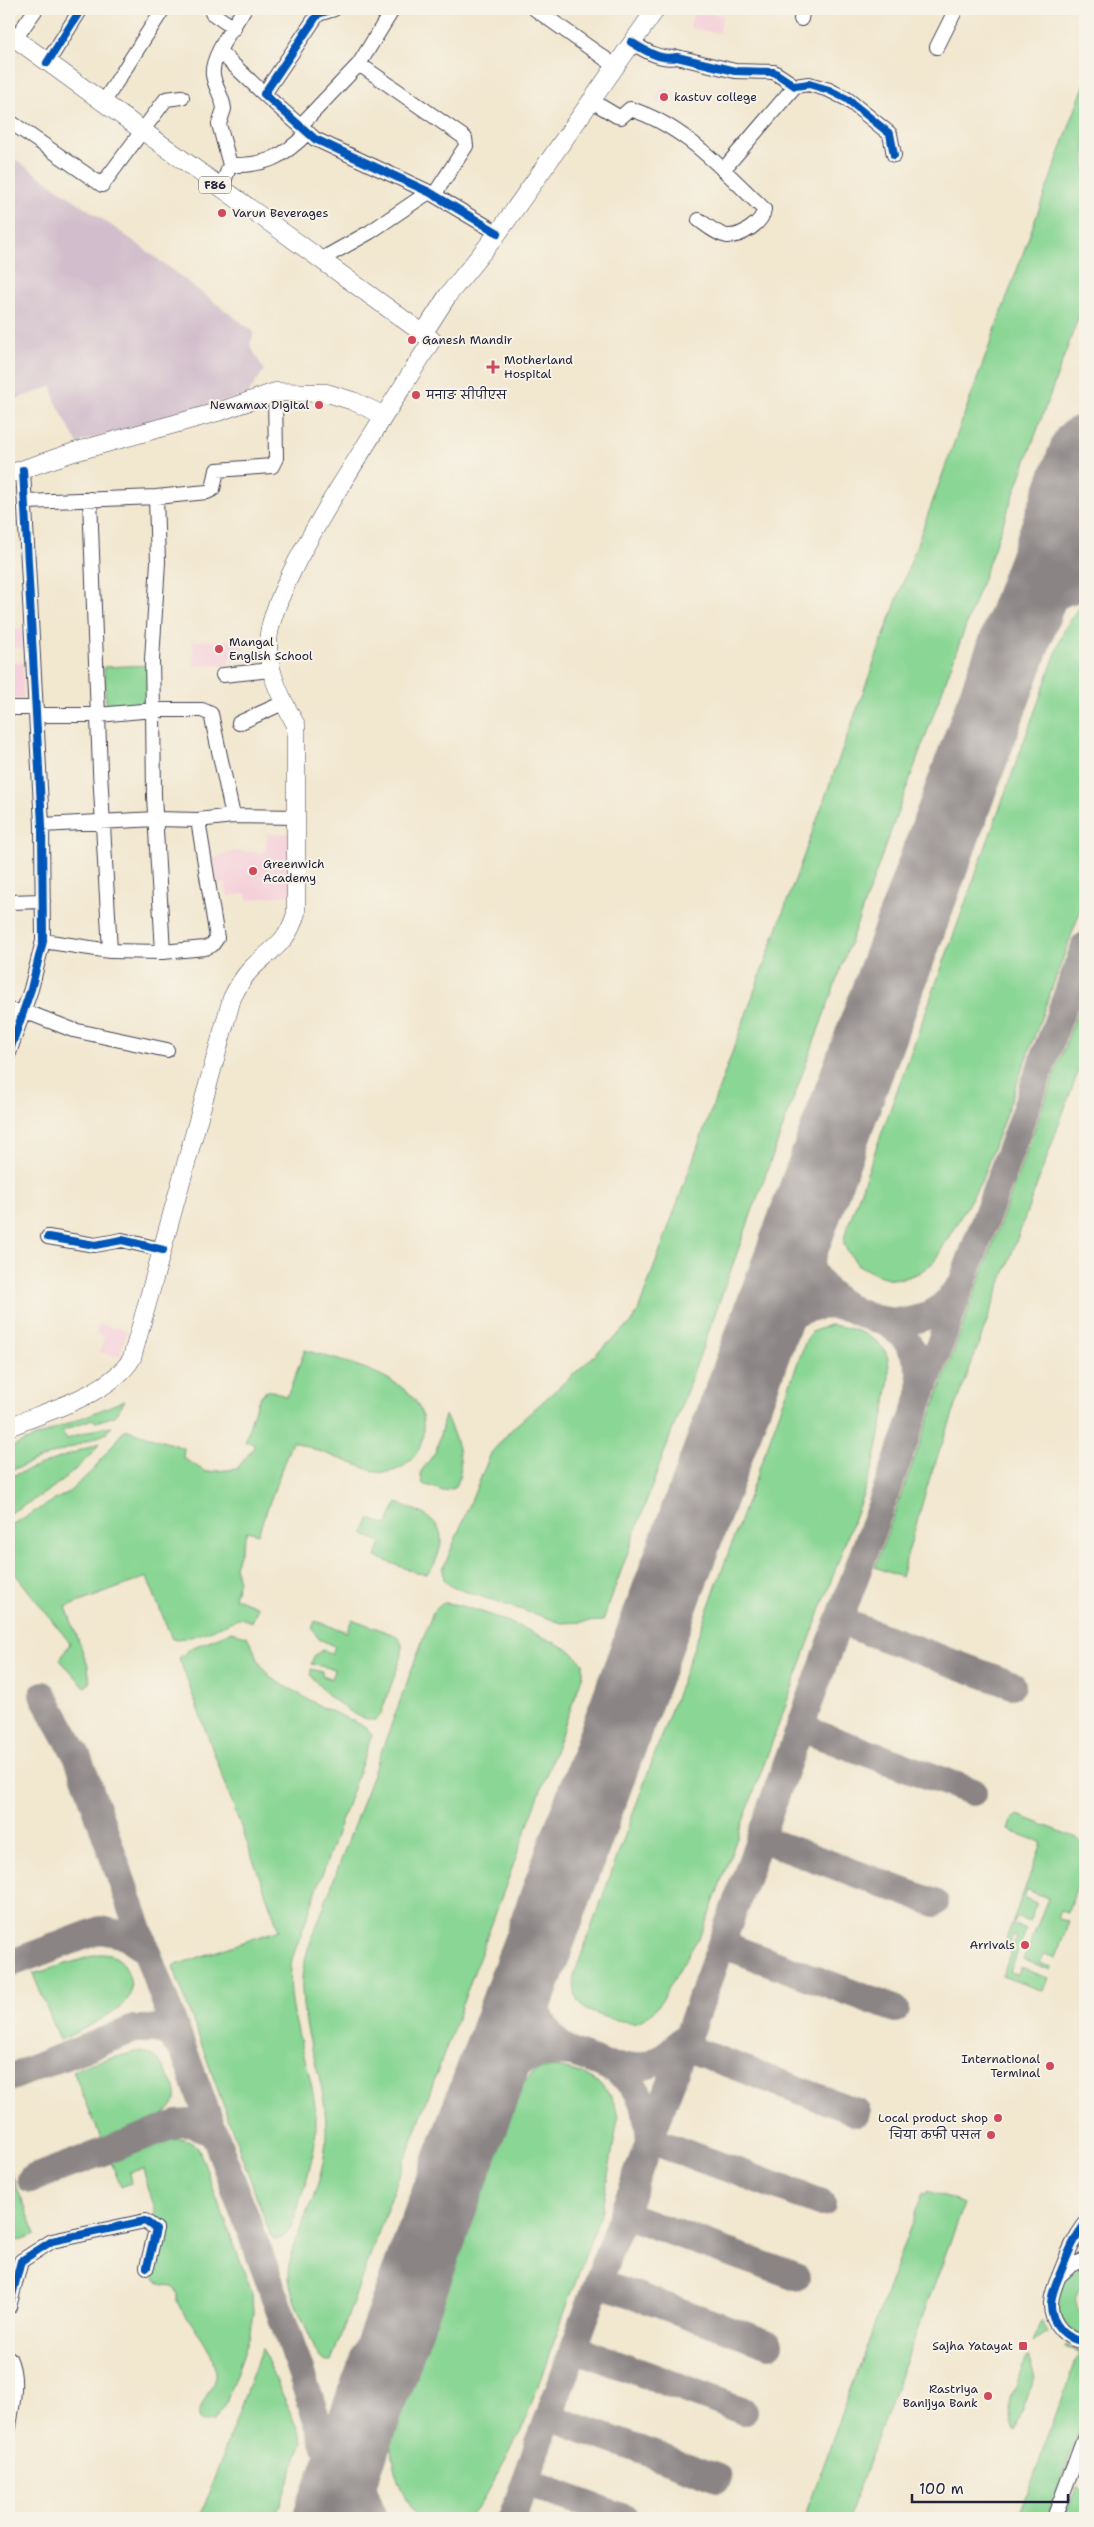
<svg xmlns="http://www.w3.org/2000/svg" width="1094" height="2527" font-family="'Shantell Sans','Playpen Sans Deva',sans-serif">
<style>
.built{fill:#f5cfda}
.industrial{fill:#d1bdcb}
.green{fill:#8ad694;stroke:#567c68}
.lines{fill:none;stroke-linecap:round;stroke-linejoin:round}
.taxiway{stroke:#8a8485;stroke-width:28}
.runway{stroke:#8a8485;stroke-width:70}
.minor-casing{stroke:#414051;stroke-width:16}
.major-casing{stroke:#414051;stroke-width:19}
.minor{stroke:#fff;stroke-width:14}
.major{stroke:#fff;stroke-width:18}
.cycleway-casing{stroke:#f7f3e8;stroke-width:11}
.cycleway{stroke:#0057b8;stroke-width:8}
.poi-dot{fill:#d1495b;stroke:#f7f3e8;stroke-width:2}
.labels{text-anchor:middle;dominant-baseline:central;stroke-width:4;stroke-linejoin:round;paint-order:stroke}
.shield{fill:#f7f3e8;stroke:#62616f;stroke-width:1}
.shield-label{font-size:11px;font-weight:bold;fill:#22223b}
.poi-label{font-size:12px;fill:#22223b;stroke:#f7f3e8;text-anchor:start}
</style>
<rect width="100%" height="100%" fill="#f7f3e8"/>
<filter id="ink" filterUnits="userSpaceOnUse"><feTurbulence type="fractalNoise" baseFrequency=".02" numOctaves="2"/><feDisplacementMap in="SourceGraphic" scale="10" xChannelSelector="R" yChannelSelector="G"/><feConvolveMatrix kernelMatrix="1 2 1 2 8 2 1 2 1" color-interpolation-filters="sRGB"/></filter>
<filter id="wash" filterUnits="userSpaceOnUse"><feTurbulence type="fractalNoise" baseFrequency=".0096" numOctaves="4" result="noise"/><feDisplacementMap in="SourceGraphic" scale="20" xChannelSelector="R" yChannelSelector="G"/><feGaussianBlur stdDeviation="1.12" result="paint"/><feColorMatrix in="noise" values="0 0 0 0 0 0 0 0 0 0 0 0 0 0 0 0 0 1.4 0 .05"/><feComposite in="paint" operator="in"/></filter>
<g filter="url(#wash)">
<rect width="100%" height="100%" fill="#f2e7cf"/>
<path class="built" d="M694,9l29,6 -4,18 -29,-5z
M662,87l13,7 -8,13 -13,-7z
M9,629h13l1,19 -14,1z
M244,640v18h-15v7l-35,1 -1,-25z
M23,662v37l-14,1v-37z
M292,833v61l-44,6 -3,-7 -17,4 -3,-14 -8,1 -5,-25 23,-8 30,2 2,-19z
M99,1323l28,8 -8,26 -19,-5 4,-15 -8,-3z"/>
<path class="industrial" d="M9,155l126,87 119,90 -4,13 14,25 -17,25 -170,48 -22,-43 -3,-14 -43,16z"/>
<path class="green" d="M1085,83v216l-480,1316 -2,6 -41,2 -110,-36 -8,-7 -1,-11 48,-116 21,-24 120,-107 6,-11z
M1085,607v291l-104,284 -47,80 -15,11 -15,5 -13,1 -16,-5 -17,-9 -10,-13 -4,-7 1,-11 220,-606 12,-18z
M150,665l-3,40 -35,4 -6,-7 -2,-35z
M1085,991v62l-155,424 -29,100 -26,-10z
M829,1325c19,1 48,10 57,28 10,19 -8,88 -12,111l-170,464 -44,75c-6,8 -14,16 -24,19 -10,2 -45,-8 -53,-14 -9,-8 -9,-22 -9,-33l232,-635 6,-8z
M305,1350c39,13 122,27 118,79 0,9 -2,18 -7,25 -10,14 -24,20 -40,18l-84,-31 -34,93 -11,-3 -12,35 4,15 -5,16 24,10 -6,15 -12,-4c-23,9 -43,21 -68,21l-25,-62 -81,30 22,59 2,17 -5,4 -25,-27 10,-17 -58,-73h-3v-44l60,-34 23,-21 33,-42 59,19 -1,10 23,14 31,-3 17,-22 -1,-5h-8c4,-12 11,-50 23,-51 6,-1 14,4 19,6z
M125,1400l-10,16 -19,6 -4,-3 -30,12 5,8 32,-11 13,-2 -7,8 -96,37v-23z
M445,1415c10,21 23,51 10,73l-12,3 -20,-7 -3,-11 16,-22z
M100,1443c-25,32 -55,52 -91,70v-36z
M397,1503c24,9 54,18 41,52 -3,8 -5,14 -12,19l-9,-1 -41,-16 5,-15 -15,-6 -2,-4 5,-13 18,6z
M443,1603c24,-1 103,34 126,47 5,3 9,9 14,13v12l-252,687c-13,1 -16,-13 -20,-23 -8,-19 -20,-40 -22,-61 -1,-27 15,-55 24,-80 9,-24 14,-48 13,-74 -1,-46 -23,-88 -24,-134 -1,-14 2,-27 6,-41l125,-337z
M352,1619l45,17 5,8v11l-22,61 -4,4c-18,3 -56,-29 -65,-45v-6l11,3v4l10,3 2,-10 -23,-5 3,-8 8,-6 10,3 3,-7 -16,-7 -7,-10 3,-8 32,11z
M231,1632l16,4 14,29 10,13 49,28 46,21 6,8 -80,224c-8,52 17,97 23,147 4,34 -5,65 -16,97 -4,13 -7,30 -19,36h-6l-4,-5 -97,-268 106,-36 -100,-272 12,-10z
M1018,1815l59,23 8,9v18l-18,48 -7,-2 -3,7 12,4 -14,36 -11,-4 -4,9 12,4 -1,3 -27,-10 24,-62 -21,-8 -3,7 13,6 -8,19 -13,-5 -4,7 14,6 -16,42 8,3 3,-7 27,10 -5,13 -41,-15 15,-39 -4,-1 -5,13 -5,-2 39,-104 -34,-13 3,-9z
M99,1954c11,0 20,2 26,13 5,9 8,20 4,30 -7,14 -53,36 -69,43l-27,-66z
M136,2052c14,-1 21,5 28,16 4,8 11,16 12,25 4,24 -56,43 -73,50l-30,-72 19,-8z
M553,2067c32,4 61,16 65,52l-16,90 -80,221 -43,76 -11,12h-49c-14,-11 -29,-55 -28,-74l132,-362 12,-11z
M179,2139l9,2 10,6 54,146 1,20 -4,25 -24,67 -11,16c-34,7 1,-33 1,-45 1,-29 -25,-51 -38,-74v-8l-4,-8c-37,-1 -13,-33 -12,-55l-18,-62 -14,3 2,11 -10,4 -12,-30 44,-14z
M9,2168l27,66 -27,10z
M928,2191l36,13 -116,314h-44l119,-326 4,2z
M1085,2267v19c-13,7 -12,22 0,29v20c-39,-11 -37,-56 0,-68z
M1042,2321l6,11 -15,10z
M1066,2346l19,9v61l-38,102h-30l62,-165 -14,-5z
M262,2348l41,93 -28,77h-75z
M1028,2356l7,21 -20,54c-14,-21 3,-54 13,-75z
M1077,2485l8,7v26h-21z"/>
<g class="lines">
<path class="taxiway" d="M1062,515l9,31 14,23
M1019,631c18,-24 35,-40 66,-44
M803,1223c1,13 1,29 6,41 16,41 73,69 115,53 15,-5 25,-17 35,-29
M885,1321c25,18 38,39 36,70
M759,1341c29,-25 46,-41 87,-34
M839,1621l173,64
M43,1695l34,61 8,20 61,174
M800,1728l173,64
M760,1838l175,65
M721,1944l174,65
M9,1964l91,-34 26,5 20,15 124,333 70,204
M531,1965c2,27 4,54 24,75 10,11 23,15 37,20 43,15 54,36 58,80l172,63
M684,2047l173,65
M610,2066c35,5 54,-5 76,-30
M9,2078l125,-49h24l11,6 12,12
M483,2096c22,-32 51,-47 89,-43
M31,2179l146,-55 12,-1 24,9
M623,2214l173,63
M598,2282l171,62
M574,2348l170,63
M549,2417l169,61
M357,2439c-4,28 7,53 16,79
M525,2482l99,36
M512,2518l573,-1572"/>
<path class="runway" d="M328,2518l757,-2068"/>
</g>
</g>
<g filter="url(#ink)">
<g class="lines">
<defs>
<path id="minor" d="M334,9l-16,5 -54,80 51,45 114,53 69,41
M535,9l79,56
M212,13l22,15
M801,19l2,-10
M15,39l21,-30
M631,42c13,8 30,19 46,15l58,14 39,1 21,14 14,-2 20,6 18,9 43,35 4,21
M937,47l19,-38
M220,52l44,42
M47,63l34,-54
M359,64l106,74 1,8 -32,49
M590,100l27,16 4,1 9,-8c54,16 94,62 134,100 -1,14 -23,28 -37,27 -10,-2 -20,-10 -28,-16
M103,103l60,-94
M9,121l93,64 64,-86 16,-2
M301,125l58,-61 34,-55
M230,165c35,1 54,-8 78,-33
M723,170l72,-84
M221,189l9,-24 -11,-41 5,-15c-1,-12 -9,-21 -11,-34 -3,-17 22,-50 31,-66
M320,260l50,-28 59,-40
M156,497l2,65 -6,98 1,50 1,86 9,156
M90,499l10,272 10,180
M26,502l130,-5 51,-5 6,-3 4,-19 55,-4 4,-8 -1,-66
M223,675l48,-5
M9,708h21l12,7h56l55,-5h49l9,4 22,102
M239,723l44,-20
M42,825l114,-6 42,1 35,-4 64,1
M9,902l34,-1
M43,941l67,10 53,1 42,-4 7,-3 5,-7 -19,-118
M9,1011h15l49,19 94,20
M9,1053l22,-64 12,-48 -1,-116 -19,-355
M48,1237l47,8 27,-5 41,10
M1085,2224c-13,17 -18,33 -26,52 -8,19 -14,36 2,54 7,7 15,11 24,12
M1059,2276l12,-11 14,-5
M9,2307l12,-46 31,-20 93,-20 11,8 -9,38
M9,2358c10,21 3,47 0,69
M1054,2518l31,-83"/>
<path id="major" d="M9,34l423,306c-34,54 -68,107 -101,161 -21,36 -51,86 -61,127 -8,33 10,69 26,97v188c-8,30 -24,35 -45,56 -8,8 -14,19 -19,29l-100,360c-21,36 -86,53 -123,69
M423,334l25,-39 50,-62 158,-224
M9,474l65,-22 147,-41 54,-19 52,1 26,8 30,14"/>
</defs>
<use href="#minor" class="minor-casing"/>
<use href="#major" class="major-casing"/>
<use href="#minor" class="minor"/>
<use href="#major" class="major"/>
<defs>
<path id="cycleway" d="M334,9l-16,5 -54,80 51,45 114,53 69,41
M631,42c13,8 30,19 46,15l58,14 39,1 21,14 14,-2 20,6 18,9 43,35 4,21
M47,63l34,-54
M9,1053l22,-64 12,-48 -1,-116 -19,-355
M48,1237l47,8 27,-5 41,10
M1085,2224c-13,17 -18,33 -26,52 -8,19 -14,36 2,54 7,7 15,11 24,12
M9,2307l12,-46 31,-20 93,-20 11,8 -9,38"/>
</defs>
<use href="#cycleway" class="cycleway-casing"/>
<use href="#cycleway" class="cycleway"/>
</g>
</g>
<g class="poi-dot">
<circle cx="664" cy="97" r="5"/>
<circle cx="222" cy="213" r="5"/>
<circle cx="412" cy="340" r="5"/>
<path d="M490.5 359.5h5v5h5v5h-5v5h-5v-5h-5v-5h5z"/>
<circle cx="416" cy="395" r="5"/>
<circle cx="319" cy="405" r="5"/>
<circle cx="219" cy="649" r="5"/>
<circle cx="253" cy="871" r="5"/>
<circle cx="1025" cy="1945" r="5"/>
<circle cx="1050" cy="2066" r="5"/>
<circle cx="998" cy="2118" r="5"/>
<circle cx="991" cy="2135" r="5"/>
<rect x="1018" y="2341" width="10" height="10" rx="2.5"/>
<circle cx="988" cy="2396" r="5"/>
</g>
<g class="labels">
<rect class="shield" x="199" y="176.5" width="32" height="17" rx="4"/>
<g class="shield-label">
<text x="215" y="185">F86</text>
</g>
<g class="poi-label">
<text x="674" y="97">kastuv college</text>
<text x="232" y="213">Varun Beverages</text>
<text x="422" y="340">Ganesh Mandir</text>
<text x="504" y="360">Motherland<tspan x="504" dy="14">Hospital</tspan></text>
<text x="426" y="395">मनाङ सीपीएस</text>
<text x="309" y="405" text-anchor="end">Newamax Digital</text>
<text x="229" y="642">Mangal<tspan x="229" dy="14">English School</tspan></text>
<text x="263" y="864">Greenwich<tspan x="263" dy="14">Academy</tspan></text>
<text x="1015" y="1945" text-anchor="end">Arrivals</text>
<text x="1040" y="2059" text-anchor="end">International<tspan x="1040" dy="14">Terminal</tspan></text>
<text x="988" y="2118" text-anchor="end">Local product shop</text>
<text x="981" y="2135" text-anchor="end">चिया कफी पसल</text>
<text x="1013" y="2346" text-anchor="end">Sajha Yatayat</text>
<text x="978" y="2389" text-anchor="end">Rastriya<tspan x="978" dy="14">Banijya Bank</tspan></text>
</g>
</g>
<rect width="1094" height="2527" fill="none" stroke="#f7f3e8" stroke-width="30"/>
<path d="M912 2494v8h156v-8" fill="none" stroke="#22223b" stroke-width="2.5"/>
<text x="919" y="2494" font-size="15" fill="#22223b" stroke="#f7f3e8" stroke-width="4" paint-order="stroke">100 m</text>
</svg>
